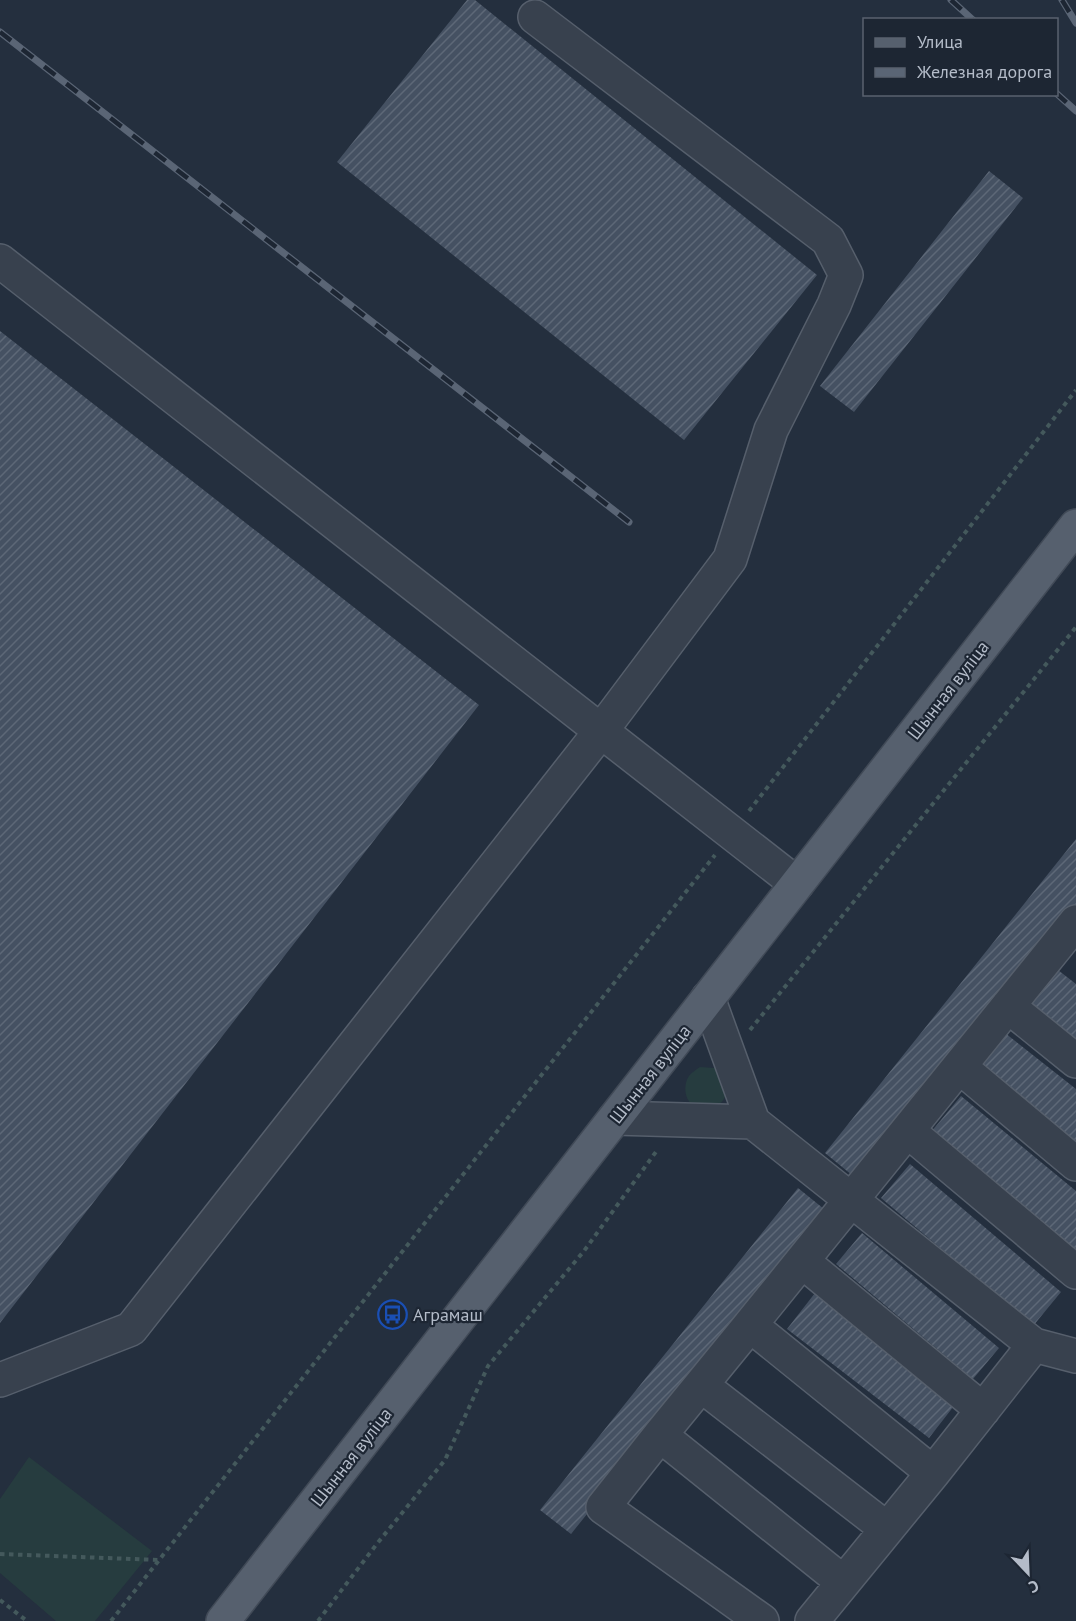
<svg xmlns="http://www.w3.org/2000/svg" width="1076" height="1621" font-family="'PT Sans',sans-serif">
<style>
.grass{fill:#263c3f}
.building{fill:url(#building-hatch)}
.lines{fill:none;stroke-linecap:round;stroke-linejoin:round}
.minor-casing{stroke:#565f6c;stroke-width:36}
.major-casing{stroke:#414a57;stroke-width:36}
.path{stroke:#44595c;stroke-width:4;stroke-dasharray:4.5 4.5;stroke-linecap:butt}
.minor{stroke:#38414e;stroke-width:33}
.major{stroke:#56606e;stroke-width:33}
.rail-casing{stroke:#5a6575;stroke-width:7}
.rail{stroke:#1d2633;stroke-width:4.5;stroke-dasharray:14;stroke-linecap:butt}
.labels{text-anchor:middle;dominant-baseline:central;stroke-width:4.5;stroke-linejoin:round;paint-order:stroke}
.street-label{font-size:18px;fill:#b4bcc9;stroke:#1d2633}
.poi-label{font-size:18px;fill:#b4bcc9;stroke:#1d2633;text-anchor:start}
</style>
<defs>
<pattern id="building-hatch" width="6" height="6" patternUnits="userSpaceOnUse" patternTransform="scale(1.5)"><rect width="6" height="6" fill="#455162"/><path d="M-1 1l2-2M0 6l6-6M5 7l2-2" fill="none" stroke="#5d6877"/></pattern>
</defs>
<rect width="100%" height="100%" fill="#242f3e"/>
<path class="grass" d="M700,1067l14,1 5,3 7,24c-4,9 -8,11 -18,12 -3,0 -6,1 -10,0 -13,-2 -16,-21 -9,-31 3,-4 7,-6 11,-9z
M29,1457l123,94 -57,70h-39l-56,-48v-74z"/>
<path class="building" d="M467,0h8l342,275 -133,165 -347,-278z
M989,171l34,27 -169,214 -34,-26z
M0,331l479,374 -479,618z
M1076,839v69l-218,272 -33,-27z
M1058,970l18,14v59l-47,-36z
M1005,1033l71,56v54l-97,-77z
M961,1096l115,95v62l-145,-121z
M910,1164l151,128 -28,34 -152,-128z
M798,1188l31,25 -258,321 -31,-24z
M862,1233l137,115 -26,31 -137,-115z
M815,1293l142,109 -28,36 -142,-109z"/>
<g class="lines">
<defs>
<path id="minor" d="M535,17l293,223 18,35 -12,30 -63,125 -41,129 -129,172 196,153
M0,261l601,470 -470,598 -131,51
M1076,922l-326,403 183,148 101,-128 42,11
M1008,1006l68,55
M960,1067l116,97
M615,1118l138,4 -45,-124
M753,1122l281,223
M908,1131l168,141
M802,1261l181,149
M701,1385l186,144
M660,1435l90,-110
M762,1621l-159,-114 57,-72 183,147
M812,1621l121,-148"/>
<path id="major" d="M223,1621l853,-1095"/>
</defs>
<use href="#minor" class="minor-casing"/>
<use href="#major" class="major-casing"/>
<path class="path" d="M749,811l327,-421
M750,1030l326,-403
M0,1554l159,6
M0,1600l27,21
M111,1621l604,-766
M318,1621l58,-76 69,-85 43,-94 96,-115 74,-102"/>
<use href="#minor" class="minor"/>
<use href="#major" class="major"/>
<defs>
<path id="rail" d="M951,0l22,20
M1062,0l14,23
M0,32l629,490
M1056,93l20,18"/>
</defs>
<use href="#rail" class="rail-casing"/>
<use href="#rail" class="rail"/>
</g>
<defs>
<symbol id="bus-ring" viewBox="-11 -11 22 22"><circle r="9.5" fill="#1d2633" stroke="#1a4fb4" stroke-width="1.5"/><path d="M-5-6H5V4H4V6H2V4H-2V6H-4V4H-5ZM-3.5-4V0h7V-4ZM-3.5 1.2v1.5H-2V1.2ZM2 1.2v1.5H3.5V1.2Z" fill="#1a4fb4"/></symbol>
</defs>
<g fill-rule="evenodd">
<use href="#bus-ring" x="376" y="1298" width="33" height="33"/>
</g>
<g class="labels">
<g class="street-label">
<text transform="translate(948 690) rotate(-52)">Шынная вуліца</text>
<text transform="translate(650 1074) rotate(-52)">Шынная вуліца</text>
<text transform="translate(351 1457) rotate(-52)">Шынная вуліца</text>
</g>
<g class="poi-label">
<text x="413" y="1314">Аграмаш</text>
</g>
</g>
<rect x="863" y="18" width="195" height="78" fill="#1d2633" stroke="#59626f" stroke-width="1.5"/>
<rect x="875" y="38" width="30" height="9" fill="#56606e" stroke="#59626f" stroke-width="1.5"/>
<text x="917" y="48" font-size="18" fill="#b4bcc9">Улица</text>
<rect x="875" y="68" width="30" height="9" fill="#5a6575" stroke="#59626f" stroke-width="1.5"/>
<text x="917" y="78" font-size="18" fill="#b4bcc9">Железная дорога</text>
<g transform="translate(1028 1573) rotate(157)" stroke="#1d2633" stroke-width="4.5" paint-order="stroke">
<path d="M0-4.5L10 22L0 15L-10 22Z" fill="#b4bcc9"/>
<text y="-9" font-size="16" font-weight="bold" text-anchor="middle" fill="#b4bcc9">С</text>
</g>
</svg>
